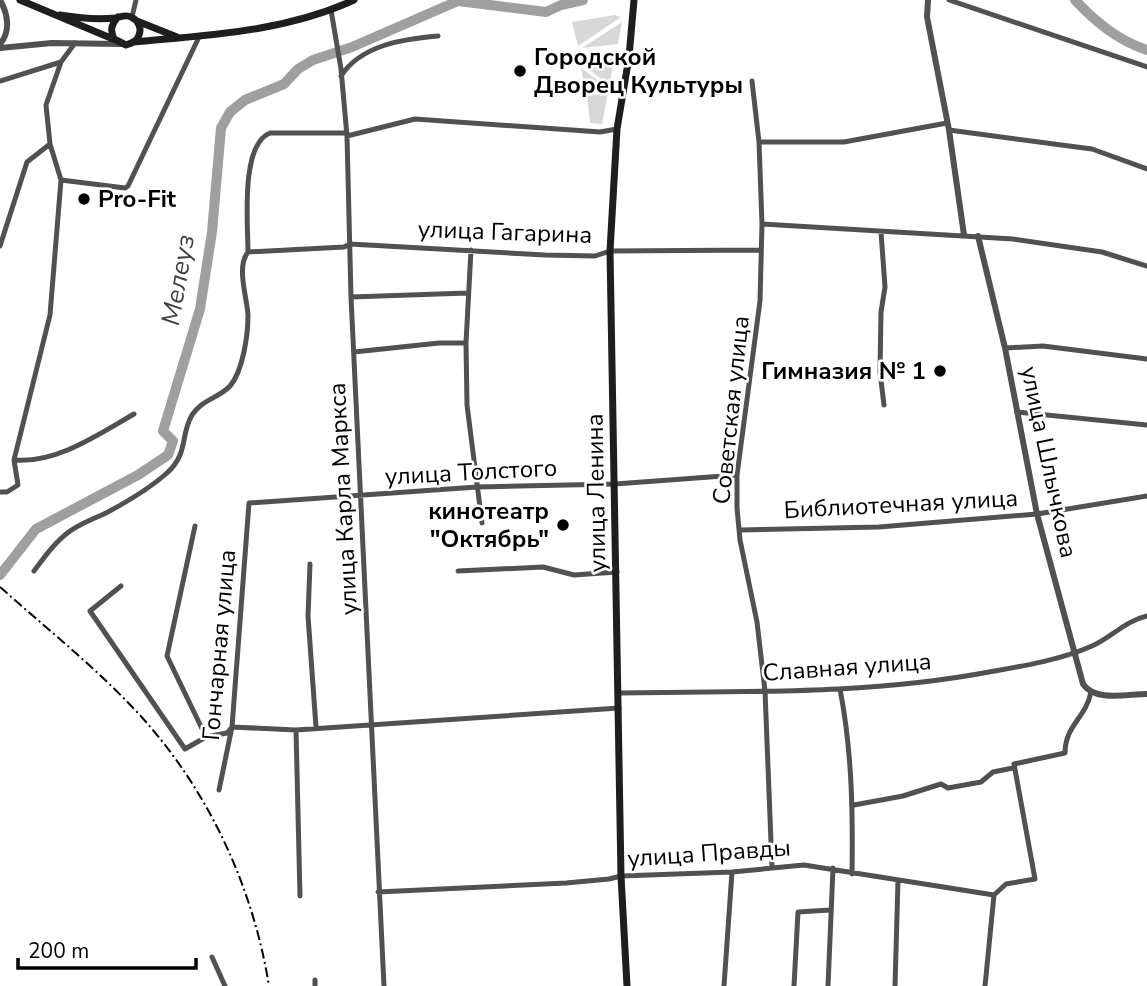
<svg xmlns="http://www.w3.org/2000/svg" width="1147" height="986" font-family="'Nunito Sans',sans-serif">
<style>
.grass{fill:#d8d8d8}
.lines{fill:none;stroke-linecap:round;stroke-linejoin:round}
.river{stroke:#9f9f9f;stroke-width:10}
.minor{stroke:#515151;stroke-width:5}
.tertiary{stroke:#515151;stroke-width:6}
.secondary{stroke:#1e1e1e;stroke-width:7}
.rail{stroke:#000;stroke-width:2;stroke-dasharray:10 3.5 2 3.5;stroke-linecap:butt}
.poi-dot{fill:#000;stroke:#fff;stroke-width:2.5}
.labels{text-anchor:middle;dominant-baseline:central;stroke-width:5;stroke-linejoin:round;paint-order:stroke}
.poi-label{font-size:24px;font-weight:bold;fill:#000;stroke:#fff;text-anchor:start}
.street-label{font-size:24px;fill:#000;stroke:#fff}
.water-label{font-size:26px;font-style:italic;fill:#404040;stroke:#fff}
</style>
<rect width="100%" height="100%" fill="#fff"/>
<path class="grass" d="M615,15l6,2 -43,29 -6,-24z
M622,22l-4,22 -36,4z
M615,58l-6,27 -26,-20z
M581,68l29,21 -24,4z
M608,93l-6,31 -12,-1 -3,-27z"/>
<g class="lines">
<path class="river" d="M1075,0c21,22 42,40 72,50
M0,575l36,-46 102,-54 30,-20 5,-14 -10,-10 37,-122 12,-77 9,-104 9,-16 15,-12 39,-16 14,-15 15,-9 39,-13 106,-46 88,11 15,-7 22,-5"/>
<path class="minor" d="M949,0l198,67
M331,10l10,59 6,67 4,161 33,689
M132,17l4,-17
M341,76c20,-31 62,-37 97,-40
M0,81l61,-19
M752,81l7,61 3,82 -2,77 -23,174v33l3,32 17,82 8,69 7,176
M949,130l143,19 55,20
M347,136l68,-17 185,13 17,-3
M759,142h85l103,-19
M61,180l64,8 3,-2 71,-149
M762,224l251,15 89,13 45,14
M881,232l4,55 -4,25 -1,60 4,33
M0,246l27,-84 23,-18
M471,250l-5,93 1,62 15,118
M248,252l96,-5 6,-3 195,11 50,1 15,-5 151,-1
M351,297l117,-4
M1005,348l38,-2 104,13
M354,352l85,-9h27
M1017,412l130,13
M14,460c42,4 85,-26 120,-46
M0,492h7l11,-7 -4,-25 36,-145 11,-135 -11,-36 -4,-39 15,-43 14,-19
M195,526l-28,130 39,81
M739,530l140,-3 158,-13 110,-18
M310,564l-2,52 8,111
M34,571c11,-15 21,-29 36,-40 10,-7 22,-12 34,-17 21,-11 45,-25 63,-41 22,-20 13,-38 25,-58 9,-15 27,-17 38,-29 13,-15 18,-51 18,-71 -1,-18 -12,-48 0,-63 0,-27 -8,-107 22,-119h77
M458,571l85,-4 31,8 43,-3
M121,586l-31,25 95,138 21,-12 21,-4 5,-6 64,3 323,-22
M840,689c12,62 13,123 12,185
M619,693c123,-2 248,2 370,-21 34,-6 71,-12 103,-26 20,-9 33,-25 55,-30
M296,730l4,166
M219,790l13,-63 17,-224 228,-16 138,-3 122,-9
M854,805l49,-9 38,-12 7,4 33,-6 12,-10 20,-4
M378,892l188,-9 43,-4 12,-3 111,-4 72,-7 190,30 12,-11 29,-5 -21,-115 51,-11c0,-28 21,-35 26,-61
M212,957l13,29
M315,980v6
M724,986l8,-114
M794,986l4,-74 32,-2
M828,986l5,-118
M895,986l3,-106
M985,986l9,-91"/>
<path class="tertiary" d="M928,0l-1,17 22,113 15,105
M0,44c11,-13 8,-30 0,-44
M0,48l52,-5 68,1
M978,236l27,112 32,166 46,170c12,18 44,10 64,10"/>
<path class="secondary" d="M20,0l93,39
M60,15c18,3 36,5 55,3 6,-1 11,-4 16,-1 7,3 11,11 8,18 -2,6 -7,8 -13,10l-12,-6c-4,-9 -3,-14 4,-22
M137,21l40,16
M134,42c75,-7 150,-10 220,-42
M627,986l-6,-110 -11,-625 7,-122 12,-72 5,-57"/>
<path class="rail" d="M0,587c46,41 95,80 137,125 70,75 116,174 132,274"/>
</g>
<g class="poi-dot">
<circle cx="520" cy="71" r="7"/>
<circle cx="84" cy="199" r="7"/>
<circle cx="940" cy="371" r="7"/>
<circle cx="563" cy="525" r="7"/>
</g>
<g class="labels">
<g class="poi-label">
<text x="534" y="57">Городской<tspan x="534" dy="28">Дворец Культуры</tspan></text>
<text x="98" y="199">Pro-Fit</text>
<text x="926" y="371" text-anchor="end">Гимназия № 1</text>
<text x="549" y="511" text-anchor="end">кинотеатр<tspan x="549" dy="28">"Октябрь"</tspan></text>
</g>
<g class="street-label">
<text transform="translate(505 232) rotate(2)">улица Гагарина</text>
<text transform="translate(731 410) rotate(-84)">Советская улица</text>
<text transform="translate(1049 462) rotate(78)">улица Шлычкова</text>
<text transform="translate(471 472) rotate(-3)">улица Толстого</text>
<text transform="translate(596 493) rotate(-91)">улица Ленина</text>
<text transform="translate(343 499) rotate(-93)">улица Карла Маркса</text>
<text transform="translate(901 504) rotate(-3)">Библиотечная улица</text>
<text transform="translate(219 645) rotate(-85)">Гончарная улица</text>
<text transform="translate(847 667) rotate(-4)">Славная улица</text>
<text transform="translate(709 853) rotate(-4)">улица Правды</text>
</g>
<g class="water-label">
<text transform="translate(178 280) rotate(-80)">Мелеуз</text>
</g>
</g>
<path d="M18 958v10h178v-10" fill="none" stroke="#000000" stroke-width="3.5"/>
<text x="28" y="958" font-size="21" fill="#000000" stroke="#ffffff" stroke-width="5" paint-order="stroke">200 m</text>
</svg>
